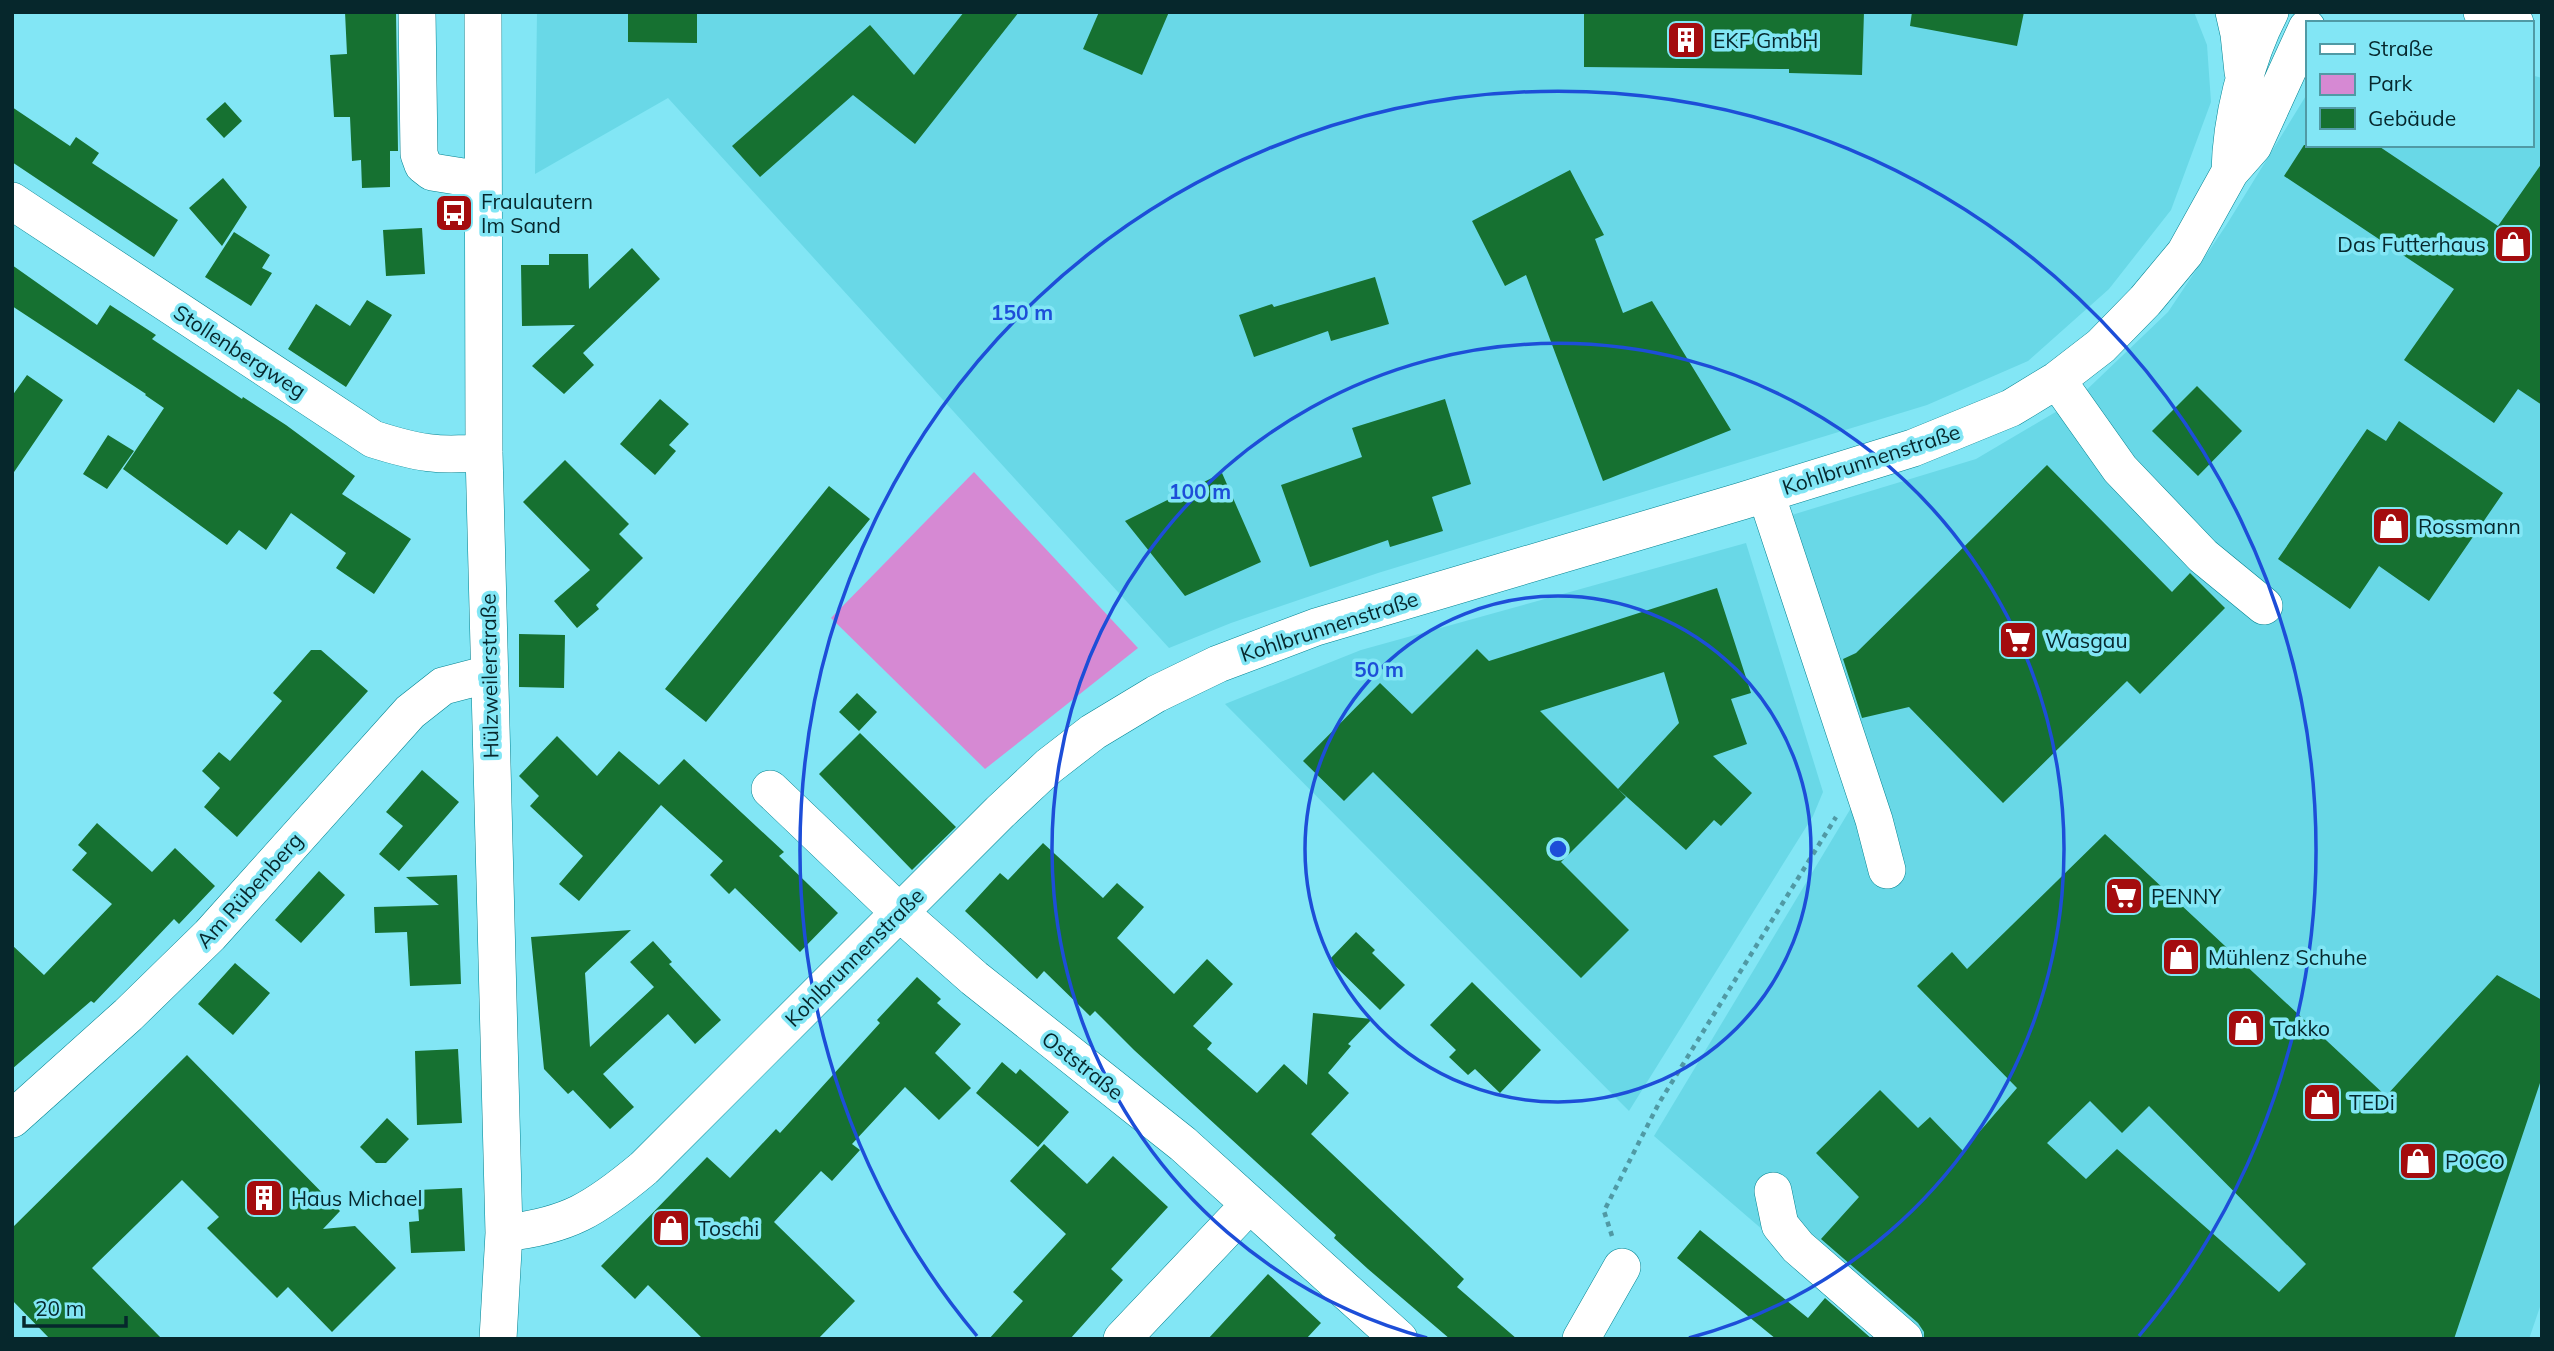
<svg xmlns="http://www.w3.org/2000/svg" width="2554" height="1351" font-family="Mulish,sans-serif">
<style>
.built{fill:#69d8e7}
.green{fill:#d689d3}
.building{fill:#167131;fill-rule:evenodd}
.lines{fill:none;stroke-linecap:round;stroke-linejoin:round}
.minor-casing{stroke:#008290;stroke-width:38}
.path{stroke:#5099a4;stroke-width:4.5;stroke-dasharray:5 5;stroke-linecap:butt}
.minor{stroke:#fff;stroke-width:37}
.ring{fill:none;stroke:#1d4ed8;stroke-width:3.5}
.labels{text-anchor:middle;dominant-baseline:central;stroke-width:7;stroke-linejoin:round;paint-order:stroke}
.poi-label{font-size:21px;fill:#06272c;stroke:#82e6f5;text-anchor:start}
.street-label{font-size:21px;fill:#06272c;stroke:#82e6f5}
.centre{fill:#1d4ed8;stroke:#82e6f5;stroke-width:3.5}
.ring-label{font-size:21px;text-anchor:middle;font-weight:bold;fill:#1d4ed8;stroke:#82e6f5;stroke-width:7;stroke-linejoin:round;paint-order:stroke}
</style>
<rect width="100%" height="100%" fill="#82e6f5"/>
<path class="built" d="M537,12h1657l13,33 4,57 -40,108 -62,79 -81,72 -101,44 -549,168 -147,50 -62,25 -501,-550 -133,76z
M2531,75l11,3v1223l-13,38h-640l-235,-203 200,-333 -92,-279 214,-65 100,-59 92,-88 59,-88 80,-130v51h224z
M1746,543l77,249 -10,24 -184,295 -404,-407 136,-54z"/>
<path class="green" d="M974,472l164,176 -153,121 -154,-151z"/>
<path class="building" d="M345,12h51l2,139h-8v36l-28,1 -1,-28 -9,1 -2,-44h-16l-4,-62 17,-1z
M628,12h69v31l-69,-1z
M964,12h55l-104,132 -62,-49 -93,82 -28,-31 138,-121 44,50z
M1099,12h70l-27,63 -59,-26z
M1584,12h280l-2,63 -73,-2v-4l-205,-2z
M1912,12h112l-7,34 -107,-20z
M225,102l17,19 -18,17 -18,-19z
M12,107l58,39 6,-9 23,16 -7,10 86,57 -24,37 -142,-95z
M2304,145h73l121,81 44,-63v242l-24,-16 -24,34 -90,-63 50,-71 -170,-113z
M1570,170l34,65 -9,4 28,74 29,-12 79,129 -128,51 -77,-206 -21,11 -33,-65z
M223,178l24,29 -25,39 -33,-38z
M422,228l3,46 -39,2 -3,-46z
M234,232l36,23 -8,13 10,5 -21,33 -46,-29z
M632,248l28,31 -77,74 11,12 -30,29 -32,-28 43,-41 -53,1 -1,-61h28v-11h39l1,35z
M12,265l85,60 13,-20 46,30 -4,4 90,60 1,-2 43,28 69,51 -13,18 69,45 -37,55 -38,-26 10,-15 -55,-40 -25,37 -27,-20 -12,15 -104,-76 41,-61 -19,-13 1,-1 -134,-88z
M1375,277l14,47 -58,17 -3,-10 -74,26 -15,-42 33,-11 2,3z
M367,300l25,15 -46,72 -58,-38 28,-45 34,22z
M27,375l36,25 -51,75v-79z
M2197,386l45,45 -44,45 -46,-45z
M660,399l29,25 -20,21 7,6 -21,24 -35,-31z
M1445,399l26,85 -39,13 11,34 -53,16 -2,-7 -78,27 -29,-82 81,-28 -10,-29z
M2399,421l104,72 -74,108 -50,-35 -29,43 -72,-50 89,-130 19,12z
M108,435l26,16 -27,38 -24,-15z
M565,460l64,64 -10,10 24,24 -47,47 3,4 -22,19 -23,-27 36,-31 -67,-68z
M2047,465l125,127 18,-19 35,35 -85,86 -13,-13 -124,122 -94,-96 -47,11 -19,-59 13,-6z
M1222,473l39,89 -76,34 -60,-75z
M829,486l41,33 -164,203 -41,-33z
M1717,588l34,105 -20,6 16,45 -34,12 39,37 -31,33 -7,-6 -28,30 -68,-61 61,-66 -15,-51 -124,39 86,86 -65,65 68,68 -48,48 -208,-206 -29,29 -41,-40 77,-78 32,31 65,-65 12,12z
M519,634l46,1 -1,53 -45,-1z
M311,650h10l47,41 -131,146 -33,-30 16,-19 -18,-17 17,-19 11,9 52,-60 -9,-8z
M857,693l20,19 -18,19 -20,-19z
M860,733l96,94 -44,43 -93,-96z
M557,736l40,40 22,-25 40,34 25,-26 100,93 -5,4 59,57 -38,39 -65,-64 -6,6 -19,-19 13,-14 -62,-56 -82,96 -20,-17 24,-28 -53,-50 9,-10 -20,-20z
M422,770l37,32 -60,69 -20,-17 24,-28 -17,-14z
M97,823l55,49 23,-24 40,38 -36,38 -5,-5 -80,84 -3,-2 -79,68v-124l32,30 68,-71 -40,-34 15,-17 -9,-8z
M2105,834l281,262 111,-121 45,25v77l-88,262h-530v-7l-6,-9 -97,-84 38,-42 -43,-44 64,-63 38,38 12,-11 33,34 54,-63 -100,-102 35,-34 15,17zM2090,1101l32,32 27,-27 157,158 -27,28 -162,-143 -31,30 -39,-36z
M1043,843l60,55 14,-15 27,24 -27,31 57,56 33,-35 26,25 -40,42 19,17 -5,6 50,44 27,-29 23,21 6,-72 59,6 -24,25 3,2 -23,27 21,20 -38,41 153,145 -7,8 60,52h-67l-82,-70 -34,-31 2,-3 -202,-185 -39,-39 -5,5 -46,-45 -7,8 -72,-68 35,-38 8,7z
M319,871l26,24 -44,48 -26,-23z
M457,875l4,109 -51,2 -3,-54 -32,1 -1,-26 65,-2 -33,-28z
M631,930l-46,43 5,74 64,-60 -24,-25 23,-21 19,21 -3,2 52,56 -26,24 -27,-30 -65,60 31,33 -24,22 -37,-39 -5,4 -24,-25 -13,-132z
M1356,932l19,18 -3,3 33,32 -25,25 -51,-50z
M235,963l35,30 -37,42 -35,-31z
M917,977l24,22 -4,4 24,21 -26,29 36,35 -32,32 -34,-33 -53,57 8,6 -28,31 -11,-10 -47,51 81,79 -37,38h-115l-55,-54 -13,14 -34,-33 106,-109 23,21 46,-49 4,4 100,-110 -3,-3z
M1472,982l69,68 -41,43 -25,-24 -7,6 -19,-18 7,-7 -26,-25z
M458,1049l4,74 -45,2 -2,-74z
M187,1055l153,156 -17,18 32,-3 41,42 -64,64 -44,-45 -11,11 -70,-70 12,-11 -37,-37 -90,88 70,71h-112l-38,-39v-72z
M1002,1062l14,12 4,-5 49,43 -31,35 -62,-54z
M387,1118l22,21 -23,24h-10l-16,-16z
M1044,1144l43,40 26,-28 55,51 -57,62 12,11 -53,59h-81l34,-38 -10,-9 53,-58 -56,-53z
M462,1188l3,63 -54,2 -2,-31 10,-1 -2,-31z
M1700,1230l108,88 17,-20 47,41h-96l-99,-81z
M1268,1274l53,49 -15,16h-98z"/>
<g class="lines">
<defs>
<path id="minor" d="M417,12l2,142 4,11 9,7 50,8
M483,12l1,440 20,781 -6,106
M2234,12l5,22 4,38
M2482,12l33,11
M2230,172c1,-52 16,-114 40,-160
M12,201l361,238c44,14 66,18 111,13
M2057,380l63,89 83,87 61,50
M1766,494l108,326 13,50
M770,789l129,123 75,66 209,166 216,195
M12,1119l116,-104 82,-80 200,-223 33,-26 46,-12
M1773,1191l7,34 18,22 106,92
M504,1233c64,-7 91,-24 140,-65l356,-356 49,-46 44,-34 63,-38 62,-30 98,-37 426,-126 171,-53 98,-40 46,-28 44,-34 44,-45 40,-48 45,-81 23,-26 54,-118
M1122,1339l127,-134
M1581,1339l41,-72"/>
</defs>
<use href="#minor" class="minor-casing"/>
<path class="path" d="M1612,1236l-8,-25 55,-108 177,-286"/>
<use href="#minor" class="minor"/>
</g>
<g class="ring">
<circle cx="1558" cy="849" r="253"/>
<path d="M1427 1338A506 506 0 1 1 1689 1338"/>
<path d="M977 1336A758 758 0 1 1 2139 1336"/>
</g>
<defs>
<symbol id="building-square" viewBox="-11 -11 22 22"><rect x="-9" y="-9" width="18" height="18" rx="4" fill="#a40c0e" stroke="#82e6f5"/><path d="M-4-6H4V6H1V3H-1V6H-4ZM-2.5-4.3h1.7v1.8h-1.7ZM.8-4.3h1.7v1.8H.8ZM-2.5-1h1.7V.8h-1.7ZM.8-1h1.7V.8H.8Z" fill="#fff"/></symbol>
<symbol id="bus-square" viewBox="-11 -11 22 22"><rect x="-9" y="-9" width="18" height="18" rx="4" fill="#a40c0e" stroke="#82e6f5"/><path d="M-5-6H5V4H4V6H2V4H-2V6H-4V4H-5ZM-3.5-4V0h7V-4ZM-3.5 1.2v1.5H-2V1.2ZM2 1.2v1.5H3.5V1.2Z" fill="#fff"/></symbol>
<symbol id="shop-square" viewBox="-11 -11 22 22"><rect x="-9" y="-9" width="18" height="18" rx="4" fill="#a40c0e" stroke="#82e6f5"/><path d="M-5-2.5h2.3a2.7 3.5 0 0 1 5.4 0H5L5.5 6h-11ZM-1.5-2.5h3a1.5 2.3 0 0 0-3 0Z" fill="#fff"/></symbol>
<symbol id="supermarket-square" viewBox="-11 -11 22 22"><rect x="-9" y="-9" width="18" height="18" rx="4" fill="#a40c0e" stroke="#82e6f5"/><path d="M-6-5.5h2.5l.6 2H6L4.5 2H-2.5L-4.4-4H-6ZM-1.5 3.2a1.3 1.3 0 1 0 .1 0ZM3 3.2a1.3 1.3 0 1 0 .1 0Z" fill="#fff"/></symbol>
</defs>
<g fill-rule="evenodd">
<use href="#building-square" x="1664" y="18" width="44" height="44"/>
<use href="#bus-square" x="432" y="191" width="44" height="44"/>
<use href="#shop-square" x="2491" y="222" width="44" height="44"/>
<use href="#shop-square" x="2369" y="504" width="44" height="44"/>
<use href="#supermarket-square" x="1996" y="618" width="44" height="44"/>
<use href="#supermarket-square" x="2102" y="874" width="44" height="44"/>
<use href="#shop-square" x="2159" y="935" width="44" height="44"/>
<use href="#shop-square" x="2224" y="1006" width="44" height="44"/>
<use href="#shop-square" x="2300" y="1080" width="44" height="44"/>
<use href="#shop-square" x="2396" y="1139" width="44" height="44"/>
<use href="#building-square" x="242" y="1176" width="44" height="44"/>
<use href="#shop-square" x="649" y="1206" width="44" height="44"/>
</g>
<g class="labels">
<g class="poi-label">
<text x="1713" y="40">EKF GmbH</text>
<text x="481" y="201">Fraulautern<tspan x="481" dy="24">Im Sand</tspan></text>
<text x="2486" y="244" text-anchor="end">Das Futterhaus</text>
<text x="2418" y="526">Rossmann</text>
<text x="2045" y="640">Wasgau</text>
<text x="2151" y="896">PENNY</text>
<text x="2208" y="957">Mühlenz Schuhe</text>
<text x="2273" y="1028">Takko</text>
<text x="2349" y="1102">TEDi</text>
<text x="2445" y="1161">POCO</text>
<text x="291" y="1198">Haus Michael</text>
<text x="698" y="1228">Toschi</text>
</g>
<g class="street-label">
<text transform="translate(240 351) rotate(33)">Stollenbergweg</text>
<text transform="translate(1871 459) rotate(-18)">Kohlbrunnenstraße</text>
<text transform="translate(1329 626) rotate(-18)">Kohlbrunnenstraße</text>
<text transform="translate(489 676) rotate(-91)">Hülzweilerstraße</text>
<text transform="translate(249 890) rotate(-48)">Am Rübenberg</text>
<text transform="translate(854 957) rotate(-45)">Kohlbrunnenstraße</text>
<text transform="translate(1083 1065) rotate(38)">Oststraße</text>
</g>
</g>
<circle cx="1558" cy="849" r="10" class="centre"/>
<g class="ring-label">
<text x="1022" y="320">150 m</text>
<text x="1200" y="499">100 m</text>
<text x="1379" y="677">50 m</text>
</g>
<rect width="2554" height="1351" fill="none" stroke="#06272c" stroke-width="28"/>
<rect x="2306" y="21" width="228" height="126" fill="#82e6f5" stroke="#509aa5" stroke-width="2"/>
<rect x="2320" y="44" width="35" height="10" fill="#ffffff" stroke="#509aa5" stroke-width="2"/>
<text x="2368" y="56" font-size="21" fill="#06272c">Straße</text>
<rect x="2320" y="74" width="35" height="21" fill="#d689d3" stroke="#509aa5" stroke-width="2"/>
<text x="2368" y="91" font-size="21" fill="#06272c">Park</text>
<rect x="2320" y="108" width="35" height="21" fill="#167131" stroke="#509aa5" stroke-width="2"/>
<text x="2368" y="126" font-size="21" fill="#06272c">Gebäude</text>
<path d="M24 1316v10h102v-10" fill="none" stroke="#06272c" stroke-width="3.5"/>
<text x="35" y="1316" font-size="21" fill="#06272c" stroke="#82e6f5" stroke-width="5" paint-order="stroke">20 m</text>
</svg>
